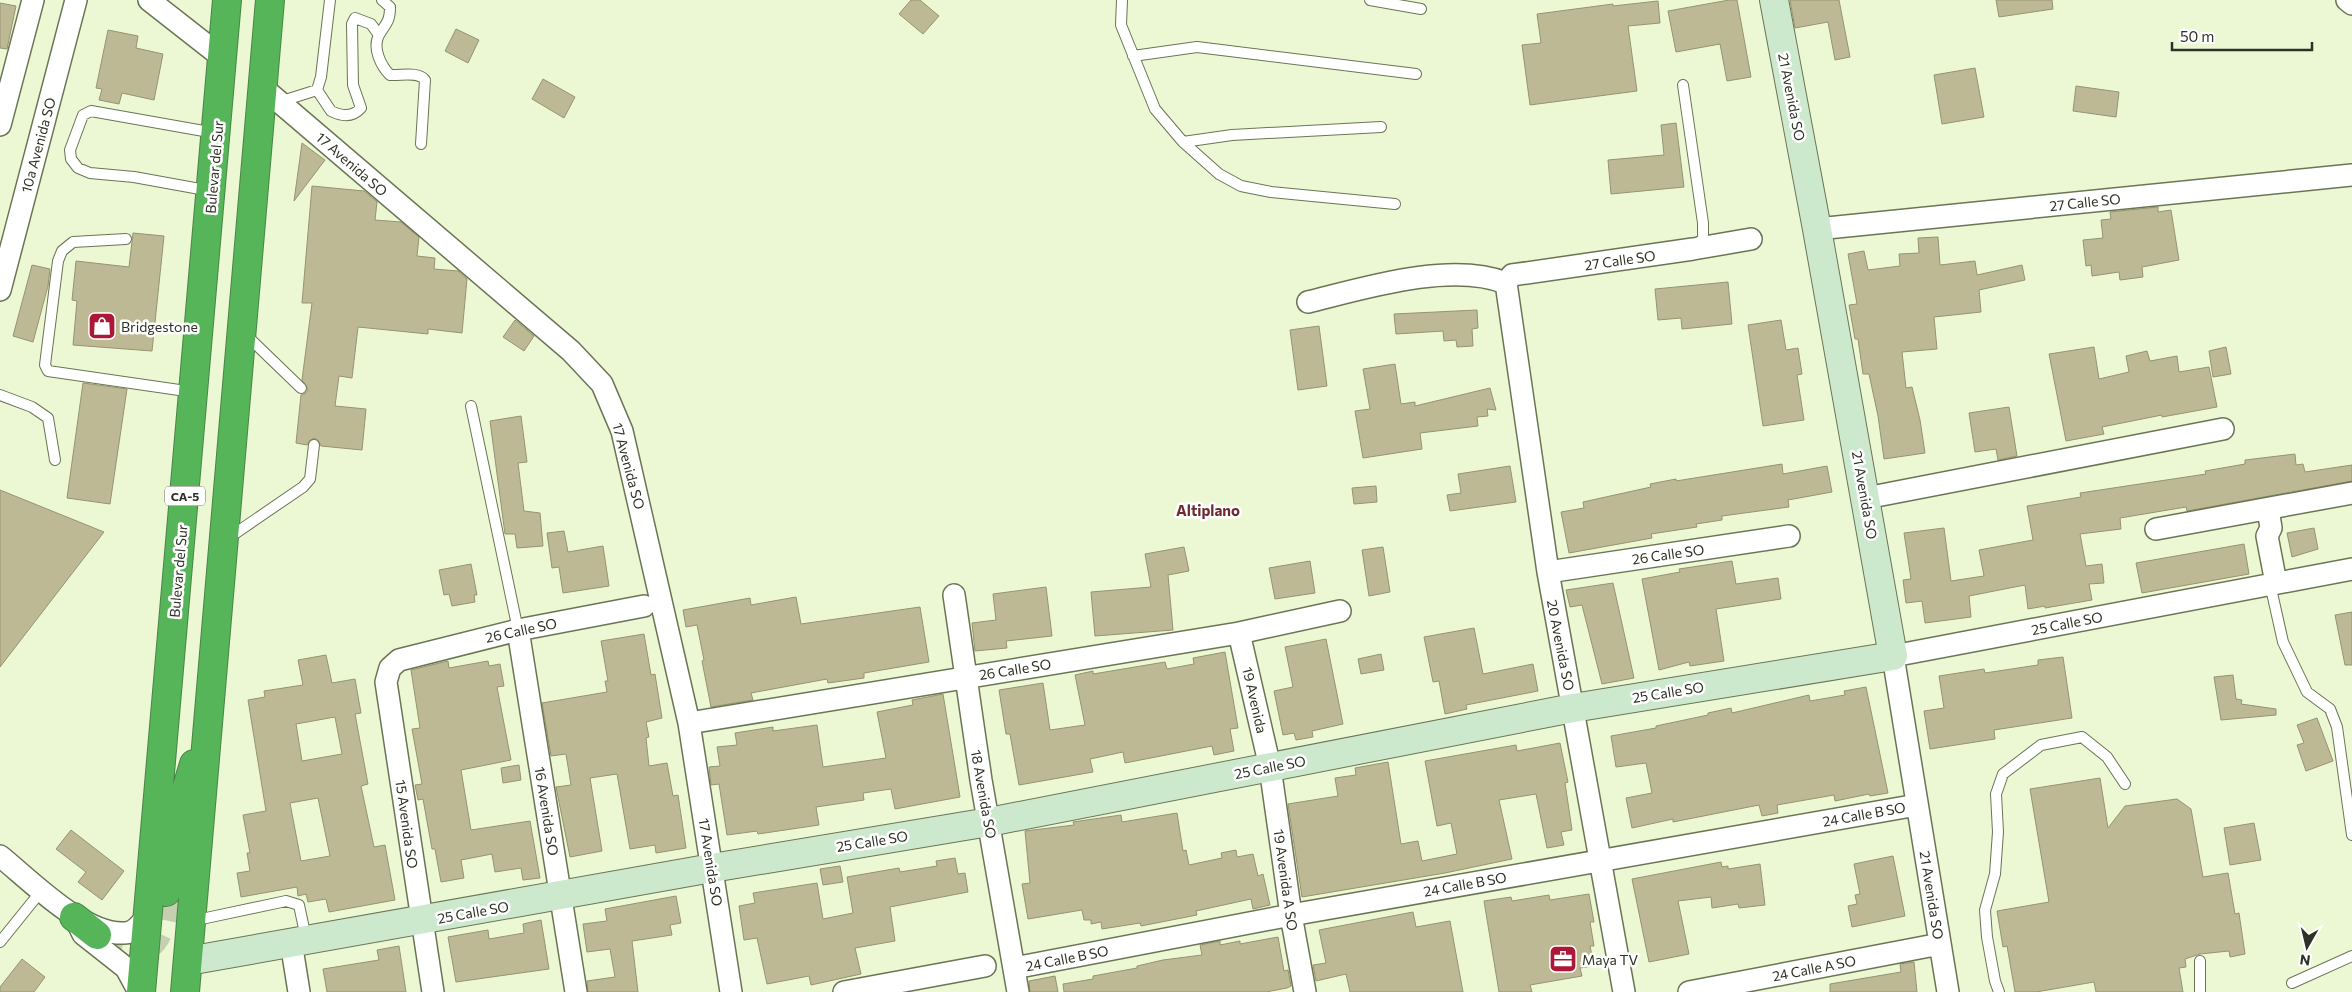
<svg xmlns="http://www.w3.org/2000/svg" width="2352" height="992" font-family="Commissioner,sans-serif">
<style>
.building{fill:#beb995;stroke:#979370;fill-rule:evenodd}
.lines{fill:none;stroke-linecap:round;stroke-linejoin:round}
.highway-tunnel{stroke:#c6d0b1;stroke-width:28;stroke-dasharray:28 14;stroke-linecap:butt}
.lane-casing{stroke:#6b7555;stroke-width:12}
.street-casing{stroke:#6b7555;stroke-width:24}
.secondary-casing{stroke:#6b7555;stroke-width:30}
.highway-casing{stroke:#488647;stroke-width:30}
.lane{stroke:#fff;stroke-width:10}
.street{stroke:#fff;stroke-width:21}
.secondary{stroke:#cce8cd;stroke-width:28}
.highway{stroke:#56b459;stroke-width:28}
.labels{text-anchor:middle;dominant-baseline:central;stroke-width:5;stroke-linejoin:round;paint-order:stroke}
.shield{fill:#fff;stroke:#6d7066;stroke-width:1}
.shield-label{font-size:12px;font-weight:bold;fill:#2e3225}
.street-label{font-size:14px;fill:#2e3225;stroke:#fff}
.poi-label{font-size:14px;fill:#2e3225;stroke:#fff;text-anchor:start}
.neighbourhood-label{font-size:15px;font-weight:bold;fill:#6f2930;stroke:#fff}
</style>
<rect width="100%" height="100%" fill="#ecf8d4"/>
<path class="building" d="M911,0h9l19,16 -16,18 -24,-20z
M1729,0h8l14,77 -24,4 -7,-37 -44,8 -8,-41z
M1790,0h49l11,57 -15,3 -7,-38 -33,6z
M1996,0h56l1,9 -54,8z
M1658,1l2,22 -32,3 9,65 -107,14 -8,-60 19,-2 -4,-29 76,-10v2z
M0,3l16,3 -9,43 -7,-1z
M456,29l23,11 -11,23 -23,-12z
M108,30l30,6 -2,12 27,6 -9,46 -32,-7 -3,11 -20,-4 3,-11 -6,-1z
M1975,68l9,49 -42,7 -8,-49z
M543,79l32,18 -11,21 -32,-19z
M2076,86l43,6 -3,25 -43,-6z
M1676,123l8,64 -73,7 -3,-34 56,-5 -3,-30z
M302,143l23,17 -31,41z
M312,186l52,5 13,11 -2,18 26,2 18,15 -2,19 18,2 -1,11 24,2 9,8 -5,54 -34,-4v5l-70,-7 -6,51 -13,-2 -4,30 31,3 -4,41 -41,-4 -3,-6 -4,-2 -5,3 -2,4 -11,-2 5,-48 5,-2 2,-4 -6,-9 10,-77h-10z
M2158,207v5l13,-2 8,50 -37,7 1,10 -23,3 -1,-8 -27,4 -1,-11 -5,1 -3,-26 20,-2 -2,-18 10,-1 -1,-7z
M133,233l31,3 -12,115 -79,-6 4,-44 -5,-1 4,-39 53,6z
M1938,237l2,28 35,-4 2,14 45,-10 3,15 -46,10 2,22 -47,5 3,32 -35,3 4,36 6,-1 8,33 5,33 -41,6 -6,-43 -9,-42h-6l-5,-35h-3l-6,-34 8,-1 -9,-50 16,-3 4,19 32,-4 -1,-12 20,-1 -1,-15z
M32,265l18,4 -2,17 -15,56 -20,-6z
M1728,282l4,42 -50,5 -1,-11 -23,2 -3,-31z
M1477,310l1,18 -6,1 1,17 -16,1 -1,-7 -12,1 -1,-10 -47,3 -2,-20z
M515,320l19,16 -10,15 -21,-14z
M1781,320l5,30 12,-2 4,26 -5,1 7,45 -41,6 -15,-101z
M1319,326l8,60 -29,4 -8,-60z
M2094,347l5,32 30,-7 -3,-16 21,-5 3,10 27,-5 2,16 30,-5 8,40 -55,10v-2l-60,12 2,7 -38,7 -17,-87z
M2226,347l5,27 -18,3 -4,-26z
M1395,364l6,40 14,-2v4l75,-18 6,22 -9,-1 1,7 -11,1 1,9 -58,7 2,16 -59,9 -8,-47 15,-2 -7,-40z
M83,383l44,6 -17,115 -43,-6z
M2009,407l8,49 -19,4 -2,-11 -21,3 -6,-39z
M521,416l6,46 -9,1 6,48 16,2 3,33 -26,2 -2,-14h-10l-15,-113z
M2295,454l1,11 7,-1 2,8 47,-7v16l-165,30 -1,-4 -66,11 1,11 -41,5 6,32 16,-2 2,19 -15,1 3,16 -47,8v-2l-17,3 -3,-24 -56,11 2,21 -46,6 -3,-22 -16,2 -3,-23 8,-1 -7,-46 40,-5 7,53 33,-5 -5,-26 54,-10 -6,-34 54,-9 -1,-4 126,-19 -1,-3 40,-7v-4z
M1782,464l1,10 44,-8 5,26 -44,8 1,7 -67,9v4l-26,4 1,3 -46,7 1,4 -83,15 -8,-41 23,-4 -1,-6 68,-15 -1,-3 26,-5v2z
M1510,466l6,36 -66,9 -3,-16 14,-2 -3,-19z
M1376,486l1,16 -23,2 -2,-16z
M0,490l104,42 -104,135z
M2314,528l4,21 -26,8 -5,-24z
M564,531l4,21 35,-6 6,40 -46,7 -4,-26 -7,1 -5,-35z
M2244,544l5,30 -107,19 -6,-30z
M1184,547l5,24 -21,4 5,55 -78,6 -4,-44 60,-5 -6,-33z
M1383,547l7,45 -21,4 -7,-46z
M1310,561l5,32 -40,6 -6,-31z
M1732,561l4,23 42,-6 3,21 -65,10 8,52 -34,5 -1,-4 -30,8 -17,-91 38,-7 -1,-3z
M471,564l6,31h-3l1,7 -23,4 -3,-12 -5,1 -5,-25z
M1613,583l21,95 -32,6 -20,-79 -12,2 -4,-17z
M1046,587l6,49 -46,5 1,7 -32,3 -3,-28 24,-3 -3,-26z
M796,597l5,27 119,-17 9,55 -65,11v5l-36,5 -1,-4 -76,14 2,7 -42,7 -9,-46 2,-1 -7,-35 -11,2 -3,-17 67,-12 1,7z
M2352,612v53h-7l-10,-50z
M1474,628l9,46 50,-10 5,27 -72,14 1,4 -22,5 -6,-33 -6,1 -9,-45z
M644,634l7,41 4,-1 7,44 -16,4 3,15 -3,1 3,28 18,-3 6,33 5,-1 8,53 -30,5 -1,-8 -25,4 -13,-75 -27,4 12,73 -32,6 -14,-70 15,-2 -5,-31 -15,2 -9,-53 65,-11 -2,-11h3l-7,-40z
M1326,639l17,85 -31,7 1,6 -17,3 -2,-7 -11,2 -9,-44 19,-4 -8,-40z
M1225,652l13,76 -8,1 4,22 -20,4 -2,-9 -87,17 -2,-11 -33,7 3,13 -74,13 -9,-51h-4l-7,-44 44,-7 7,47 35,-5 -10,-50 18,-4v3l72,-12 2,7 27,-5 -1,-6z
M1381,654l3,16 -23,4 -3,-15z
M326,655l6,28 23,-4 6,34 -6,1 13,70 -7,2 13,61 11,-2 10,55 -66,12 -3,-13 -18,3 -2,-8 -8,2 -1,-9 -56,10 -4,-24 13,-2 -3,-18h3l-7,-38 23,-4 -18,-111 17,-3 -1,-6 39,-6 -5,-25zM335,717l7,37 -40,7 -6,-37zM318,798l12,58 -29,5 -11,-58z
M2063,657l9,61 -78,12 1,9 -65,10 -6,-38 20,-3 -5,-32 45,-7 1,4 53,-8v-5z
M448,661l1,7 39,-7 1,5 11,-2 4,22 -7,1 14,73 -50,10 10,60 59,-9 10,57 -17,2 -2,-12 -26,4 -3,-18 -31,6 3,18 -23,4 -6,-33h-3l-9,-50 -5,1 -3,-15 7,-1 -10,-55 8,-1 -9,-58z
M2233,675l3,24 6,1 -1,4 35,5v6l-55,5 -7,-43z
M1866,687l22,106 -18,3 -1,-2 -34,7 -1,-6 -57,10 1,8 -16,3 -3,-11 -86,17v-3l-41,9 -6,-30 26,-5 -6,-30 -30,4 -5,-31 45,-8v-2l52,-11v-2l23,-5 1,5 77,-18 1,6 35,-6 -1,-4z
M943,694l17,103 -65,12 -4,-20 -28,4 1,7 -48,7 3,18 -61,9 -1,-3 -30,4 -8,-51 -8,1 -2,-18 11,-1 -3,-19 20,-2 -2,-12 38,-6v4l44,-6 6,42 63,-9 -9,-46 36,-7 -1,-5z
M2317,718l16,43 -27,10 -9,-26 7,-2 -7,-18z
M1560,743l8,39 -3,1 7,47 -11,2 3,13 -17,3 -11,-54 -37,6 13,59 -67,14 -143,24 -14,-93 50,-8 -3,-18 21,-3 -1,-7 33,-6 13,82 17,-3 4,20 35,-7 -6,-31 -14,3 -12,-65 91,-16 1,6z
M519,765l2,15 -18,3 -2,-15z
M2100,778l8,50 17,-22 52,-7 14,10 12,68 25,-4 7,41 4,-1 6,41 -15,3 -1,-6 -29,3 -15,5 1,8 -7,1 4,24h-87l-2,-10 -58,10h-21l-8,-46 -4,1 -6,-36 52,-9 -19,-113z
M1177,813l6,38 3,-1 3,15 33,-7 -1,-5 15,-3 1,7 16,-3 5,22 5,-2 7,31 -17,4 -2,-10 -55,12 1,4 -56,11 -1,-3 -38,6 -1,-7 -10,2v-4h-7l-2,-10 -54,9 -6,-35 8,-1 -5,-52 49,-6 -1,-3 48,-7 1,7z
M2254,823l7,37 -31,5 -6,-37z
M71,830l53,41 -22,29 -24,-18 8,-10 -30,-23z
M1893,856l12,60 -53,11 -4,-21 9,-2 -2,-9 5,-1 -6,-30z
M955,858l3,16 7,-1 3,19 -78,15 5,34 -40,7 6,26 -50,11 -2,-9 -42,8 -10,-46 -13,2 -5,-34 16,-3 -2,-10 64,-10 6,36 30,-6 -6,-36 52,-9 1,4 37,-6 -1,-5z
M1721,862l1,5 6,-1v3l32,-5 5,41 -26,3 -1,-4 -26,4 -1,-11 -33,4 11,53 -40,8 -17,-83z
M840,866l3,16 -20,3 -3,-16z
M1589,894l5,28h-4l4,24h-4l4,20 -14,2 2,8 -52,9 2,7h-33l-15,-91 27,-4 1,4 37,-6 1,5z
M676,896l5,27 -11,2 2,10 -40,6 6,51h-50l-1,-11 28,-4 -5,-28 -23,3 -4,-28 24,-3 -2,-12z
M1413,912l3,15 34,-6 13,71h-113l-4,-18 -30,7 -3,-16 13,-2 -7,-33z
M541,920l8,49 -93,13 -8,-45 40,-7 1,9 35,-6 -1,-9z
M1278,937l6,34 4,-1 3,16 -4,2 -21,4h-202l-1,-8 30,-5v-3l44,-8v-2l26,-6 39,-5 -2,-10 20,-4v4l20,-4v3z
M399,946l7,46h-79l-4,-23 56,-9 -2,-10z
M22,959l23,18 -11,15h-34v-5z
M1914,962l3,30h-87v-8l71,-12 -1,-8z
M1055,976l3,16h-28l-1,-11z"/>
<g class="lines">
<path class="highway-tunnel" d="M97,935c12,7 22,12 36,13 30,2 30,-34 33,-56"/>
<defs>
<path id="lane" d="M382,0l8,7c0,15 -4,16 -11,28 -7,13 2,31 11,40 11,1 28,-4 35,5l-4,64
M1122,0l-1,25 34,84 28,33 36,32 22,12 30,6 124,12
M1370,0l51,9
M1133,56l64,-9 219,27
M1683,85l20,138v15l-8,9
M317,90l14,21c12,6 22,6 30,-3l-8,-23 -1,-61 3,-6 16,6 8,11
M279,102l38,-12 4,-13 9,-77
M1183,142l49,-7 149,-8
M211,191l-77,-14 -44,-4 -12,-5 -7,-9 -1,-9 13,-35 8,-4 124,22
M126,239l-53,3 -11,9 -4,10 -13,104 3,6 145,21
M244,333l57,55
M0,395l32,12 16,11 7,42
M471,406l47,224
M227,539l76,-52 7,-8 4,-34
M2270,584l13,58 24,50 23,17 7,18 15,108
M192,921l94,-20 13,4 7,33
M0,942l42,-52
M2292,983l60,-27
M1999,992l-4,-11 -8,-44 -2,-27 10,-36 3,-42 -2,-38 7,-20 38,-29 41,-8 25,20 18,27
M2200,992v-31"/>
<path id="street" d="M149,0l74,58
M2347,0l5,4
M263,88l308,263 31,33 20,47 67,292 42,269
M0,125l33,-125
M1817,229l535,-54
M0,290l76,-290
M1308,302c56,-14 143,-41 198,-19
M1866,498l357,-69
M2268,509l3,19 -4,8 9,47
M2156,529l196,-36
M1548,572l241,-36
M954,595l27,185 37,212
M518,630l58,362
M1239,633l31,134 21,148 14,77
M689,723l550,-90 101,-22
M0,856c30,24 84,80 125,77 11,0 17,-11 23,-18
M80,928l3,6 43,34 13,24
M291,942l8,50
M1014,968l277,-53 626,-110
M433,992l-47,-310 4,-14 9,-8 119,-30 126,-24
M844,992l141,-26
M1624,992l-76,-420 -42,-289 6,-8 181,-26 58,-10
M1689,992l251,-48
M1948,992l-55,-336 459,-87"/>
<path id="secondary" d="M188,961l524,-93 277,-46 584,-114 320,-52 -76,-427 -43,-229"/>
<path id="highway" d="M166,892l15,-85 13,-43
M74,917l23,18
M141,992l86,-992
M185,992l85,-992"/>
</defs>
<use href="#lane" class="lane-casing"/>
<use href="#street" class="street-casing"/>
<use href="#secondary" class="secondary-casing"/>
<use href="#highway" class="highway-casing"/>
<use href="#lane" class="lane"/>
<use href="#street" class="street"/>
<use href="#secondary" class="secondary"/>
<use href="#highway" class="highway"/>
</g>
<defs>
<symbol id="shop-square" viewBox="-11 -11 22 22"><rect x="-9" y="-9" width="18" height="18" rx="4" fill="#ac1737" stroke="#fff"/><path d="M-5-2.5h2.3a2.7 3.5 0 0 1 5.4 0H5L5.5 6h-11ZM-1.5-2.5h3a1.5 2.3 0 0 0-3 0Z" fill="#fff"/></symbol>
<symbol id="office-square" viewBox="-11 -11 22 22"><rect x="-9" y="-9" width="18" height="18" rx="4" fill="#ac1737" stroke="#fff"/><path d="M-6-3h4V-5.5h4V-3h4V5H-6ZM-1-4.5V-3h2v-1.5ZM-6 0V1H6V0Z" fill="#fff"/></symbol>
</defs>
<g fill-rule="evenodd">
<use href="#shop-square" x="86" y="310" width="32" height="32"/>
<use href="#office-square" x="1547" y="943" width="32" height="32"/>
</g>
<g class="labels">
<rect class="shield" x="165" y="486.5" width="40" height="19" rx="4"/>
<g class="shield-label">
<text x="185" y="496">CA-5</text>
</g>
<g class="street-label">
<text transform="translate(1792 97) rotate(79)">21 Avenida SO</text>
<text transform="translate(38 145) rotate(-75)">10a Avenida SO</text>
<text transform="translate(352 164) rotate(41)">17 Avenida SO</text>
<text transform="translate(214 167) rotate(-85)">Bulevar del Sur</text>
<text transform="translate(2085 202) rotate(-6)">27 Calle SO</text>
<text transform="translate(1620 260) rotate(-8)">27 Calle SO</text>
<text transform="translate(629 466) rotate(75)">17 Avenida SO</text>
<text transform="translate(1865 495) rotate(80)">21 Avenida SO</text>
<text transform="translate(1668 554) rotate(-8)">26 Calle SO</text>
<text transform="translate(178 571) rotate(-85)">Bulevar del Sur</text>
<text transform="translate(2067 623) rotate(-11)">25 Calle SO</text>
<text transform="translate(521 630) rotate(-12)">26 Calle SO</text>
<text transform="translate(1561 645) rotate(79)">20 Avenida SO</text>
<text transform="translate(1015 669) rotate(-9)">26 Calle SO</text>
<text transform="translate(1668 692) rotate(-9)">25 Calle SO</text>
<text transform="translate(1255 700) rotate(77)">19 Avenida</text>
<text transform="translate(1270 767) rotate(-11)">25 Calle SO</text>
<text transform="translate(984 794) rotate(80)">18 Avenida SO</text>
<text transform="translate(547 811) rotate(81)">16 Avenida SO</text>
<text transform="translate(1864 814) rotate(-10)">24 Calle B SO</text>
<text transform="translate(407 824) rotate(82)">15 Avenida SO</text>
<text transform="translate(872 841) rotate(-9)">25 Calle SO</text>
<text transform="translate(711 862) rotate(81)">17 Avenida SO</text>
<text transform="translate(1286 880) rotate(82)">19 Avenida A SO</text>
<text transform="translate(1465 884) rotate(-10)">24 Calle B SO</text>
<text transform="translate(1932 895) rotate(81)">21 Avenida SO</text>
<text transform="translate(473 912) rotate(-10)">25 Calle SO</text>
<text transform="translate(1067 958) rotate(-11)">24 Calle B SO</text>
<text transform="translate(1814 968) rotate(-11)">24 Calle A SO</text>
</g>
<g class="poi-label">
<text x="121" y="326">Bridgestone</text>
<text x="1582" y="959">Maya TV</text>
</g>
<g class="neighbourhood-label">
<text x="1208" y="510">Altiplano</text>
</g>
</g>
<g transform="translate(2307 947) rotate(188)" stroke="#ffffff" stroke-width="4" paint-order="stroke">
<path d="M0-4L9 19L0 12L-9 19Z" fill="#2e3225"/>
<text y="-8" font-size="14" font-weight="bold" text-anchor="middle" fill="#2e3225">N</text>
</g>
<path d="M2172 42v8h140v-8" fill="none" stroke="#2e3225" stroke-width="2.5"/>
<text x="2180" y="42" font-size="15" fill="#2e3225" stroke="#ffffff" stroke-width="4" paint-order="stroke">50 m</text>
</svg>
